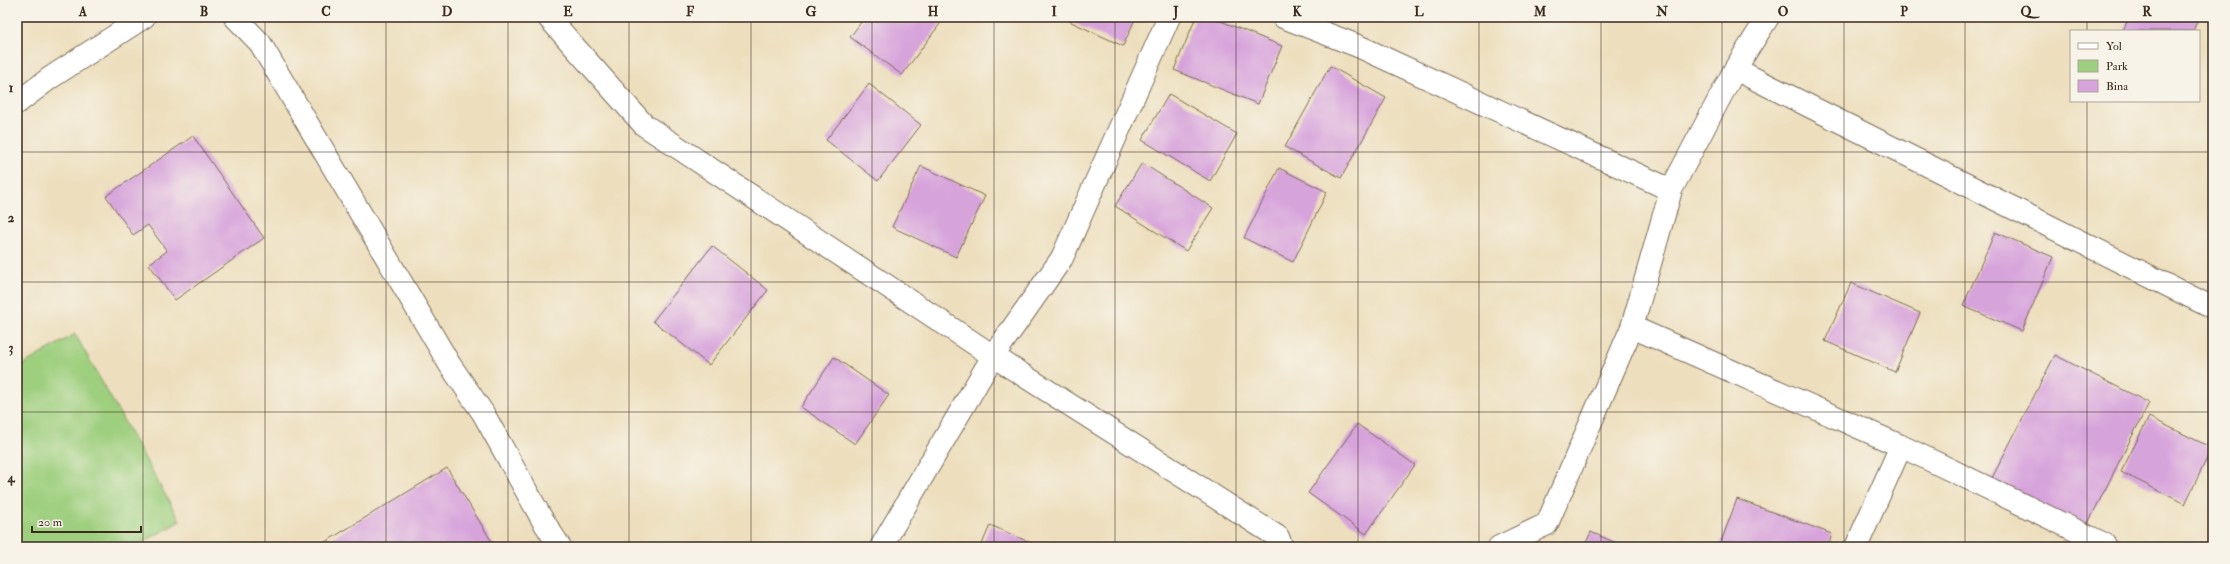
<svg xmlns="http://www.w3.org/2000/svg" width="2230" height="564" font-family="'IM FELL Double Pica',serif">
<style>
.green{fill:#9ecf7e;stroke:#6c7c4e}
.building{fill:#d7a3db}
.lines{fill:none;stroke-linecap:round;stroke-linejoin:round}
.street-casing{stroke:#796956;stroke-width:24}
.street{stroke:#fff;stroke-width:22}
.grid{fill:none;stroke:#3b2a1e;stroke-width:1;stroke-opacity:0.55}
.neatline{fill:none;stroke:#3b2a1e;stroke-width:1.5}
.grid-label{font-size:13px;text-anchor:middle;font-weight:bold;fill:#3b2a1e}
</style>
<rect width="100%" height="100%" fill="#f7f3e8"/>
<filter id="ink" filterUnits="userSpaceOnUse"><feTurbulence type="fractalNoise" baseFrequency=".025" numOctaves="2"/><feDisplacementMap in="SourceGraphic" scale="8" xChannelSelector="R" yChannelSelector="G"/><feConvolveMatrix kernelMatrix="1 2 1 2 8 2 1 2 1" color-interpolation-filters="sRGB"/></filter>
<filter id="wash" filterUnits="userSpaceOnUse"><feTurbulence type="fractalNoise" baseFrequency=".012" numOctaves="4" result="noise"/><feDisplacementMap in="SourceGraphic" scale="16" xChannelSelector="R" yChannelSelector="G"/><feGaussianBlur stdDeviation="0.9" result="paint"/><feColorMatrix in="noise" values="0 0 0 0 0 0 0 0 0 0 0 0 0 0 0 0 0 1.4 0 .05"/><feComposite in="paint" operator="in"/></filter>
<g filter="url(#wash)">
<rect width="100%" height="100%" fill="#eddfbe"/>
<path class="green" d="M75,334l105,187 -45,26h-118v-179z"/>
<g id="blocks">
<path class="building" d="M865,17h80l-43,58 -52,-38z
M1071,17h65l-13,29 -54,-25z
M1196,17h15l71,29 -24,58 -84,-34z
M2129,17h70l-6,14h-70z
M1330,66l56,32 -45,80 -56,-31z
M869,84l52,41 -43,56 -52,-41z
M1169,94l68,40 -27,47 -68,-41z
M193,136l71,102 -89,62 -26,-36 18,-13 -19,-26 -15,10 -27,-39z
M1142,163l71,45 -27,43 -71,-45z
M921,166l64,30 -29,61 -64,-30z
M1279,168l48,24 -34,70 -49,-24z
M1995,232l58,25 -31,74 -59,-25z
M712,246l56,44 -59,75 -56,-44z
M1851,283l69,30 -25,59 -70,-31z
M2055,355l94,48 -64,126 -94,-49z
M834,357l55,38 -34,49 -54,-37z
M2149,417l63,31 -27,56 -64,-32z
M1357,424l58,41 -49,69 -58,-41z
M447,468l48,79h-178z
M1737,499l95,35 -4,13h-109z
M990,525l46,20v2h-55z
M1591,532l34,15h-41z"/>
</g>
</g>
<g filter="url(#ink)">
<use href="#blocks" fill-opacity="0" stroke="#796956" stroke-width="1"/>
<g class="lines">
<defs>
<path id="street" d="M235,17l25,26 190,322 33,48 59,106 18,28
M548,17l96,108 349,231 285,181 4,10
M1283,17l75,29 313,144
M1735,69l478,239
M17,103l33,-25 94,-61
M1632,327l269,119 203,98 2,3
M881,547l112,-191 69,-98 107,-241
M1499,547l48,-23 85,-197 39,-137 64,-121 33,-52
M1856,547l45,-101"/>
</defs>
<use href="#street" class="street-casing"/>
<use href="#street" class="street"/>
</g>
</g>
<path class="grid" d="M143,17v530M265,17v530M386,17v530M508,17v530M629,17v530M751,17v530M872,17v530M994,17v530M1115,17v530M1236,17v530M1358,17v530M1479,17v530M1601,17v530M1722,17v530M1844,17v530M1965,17v530M2087,17v14M2087,101v446M17,152h2196M17,282h2196M17,412h2196"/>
<rect width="2230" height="564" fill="none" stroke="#f7f3e8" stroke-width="44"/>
<rect x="2070" y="30" width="130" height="72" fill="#f7f3e8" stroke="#aca397"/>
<rect x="2078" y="43" width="20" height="6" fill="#ffffff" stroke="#aca397"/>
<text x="2106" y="50" font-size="12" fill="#3b2a1e">Yol</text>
<rect x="2078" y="60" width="20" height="12" fill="#9ecf7e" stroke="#aca397"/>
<text x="2106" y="70" font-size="12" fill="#3b2a1e">Park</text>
<rect x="2078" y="80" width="20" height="12" fill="#d7a3db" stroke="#aca397"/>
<text x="2106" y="90" font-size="12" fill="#3b2a1e">Bina</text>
<path d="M32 526v6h109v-6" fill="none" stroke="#3b2a1e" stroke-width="2"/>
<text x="38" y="526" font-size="12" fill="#3b2a1e" stroke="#f7f3e8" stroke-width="3" paint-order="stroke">20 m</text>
<rect x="22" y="22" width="2186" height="520" class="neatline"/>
<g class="grid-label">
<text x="83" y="16">A</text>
<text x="204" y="16">B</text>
<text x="326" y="16">C</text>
<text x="447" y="16">D</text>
<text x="568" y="16">E</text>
<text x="690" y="16">F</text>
<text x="811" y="16">G</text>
<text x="933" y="16">H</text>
<text x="1054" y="16">I</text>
<text x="1176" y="16">J</text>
<text x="1297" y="16">K</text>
<text x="1419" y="16">L</text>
<text x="1540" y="16">M</text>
<text x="1662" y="16">N</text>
<text x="1783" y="16">O</text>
<text x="1904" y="16">P</text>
<text x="2026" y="16">Q</text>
<text x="2147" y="16">R</text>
<text x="11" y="92">1</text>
<text x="11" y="222">2</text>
<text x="11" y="352">3</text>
<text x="11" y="482">4</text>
</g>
</svg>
